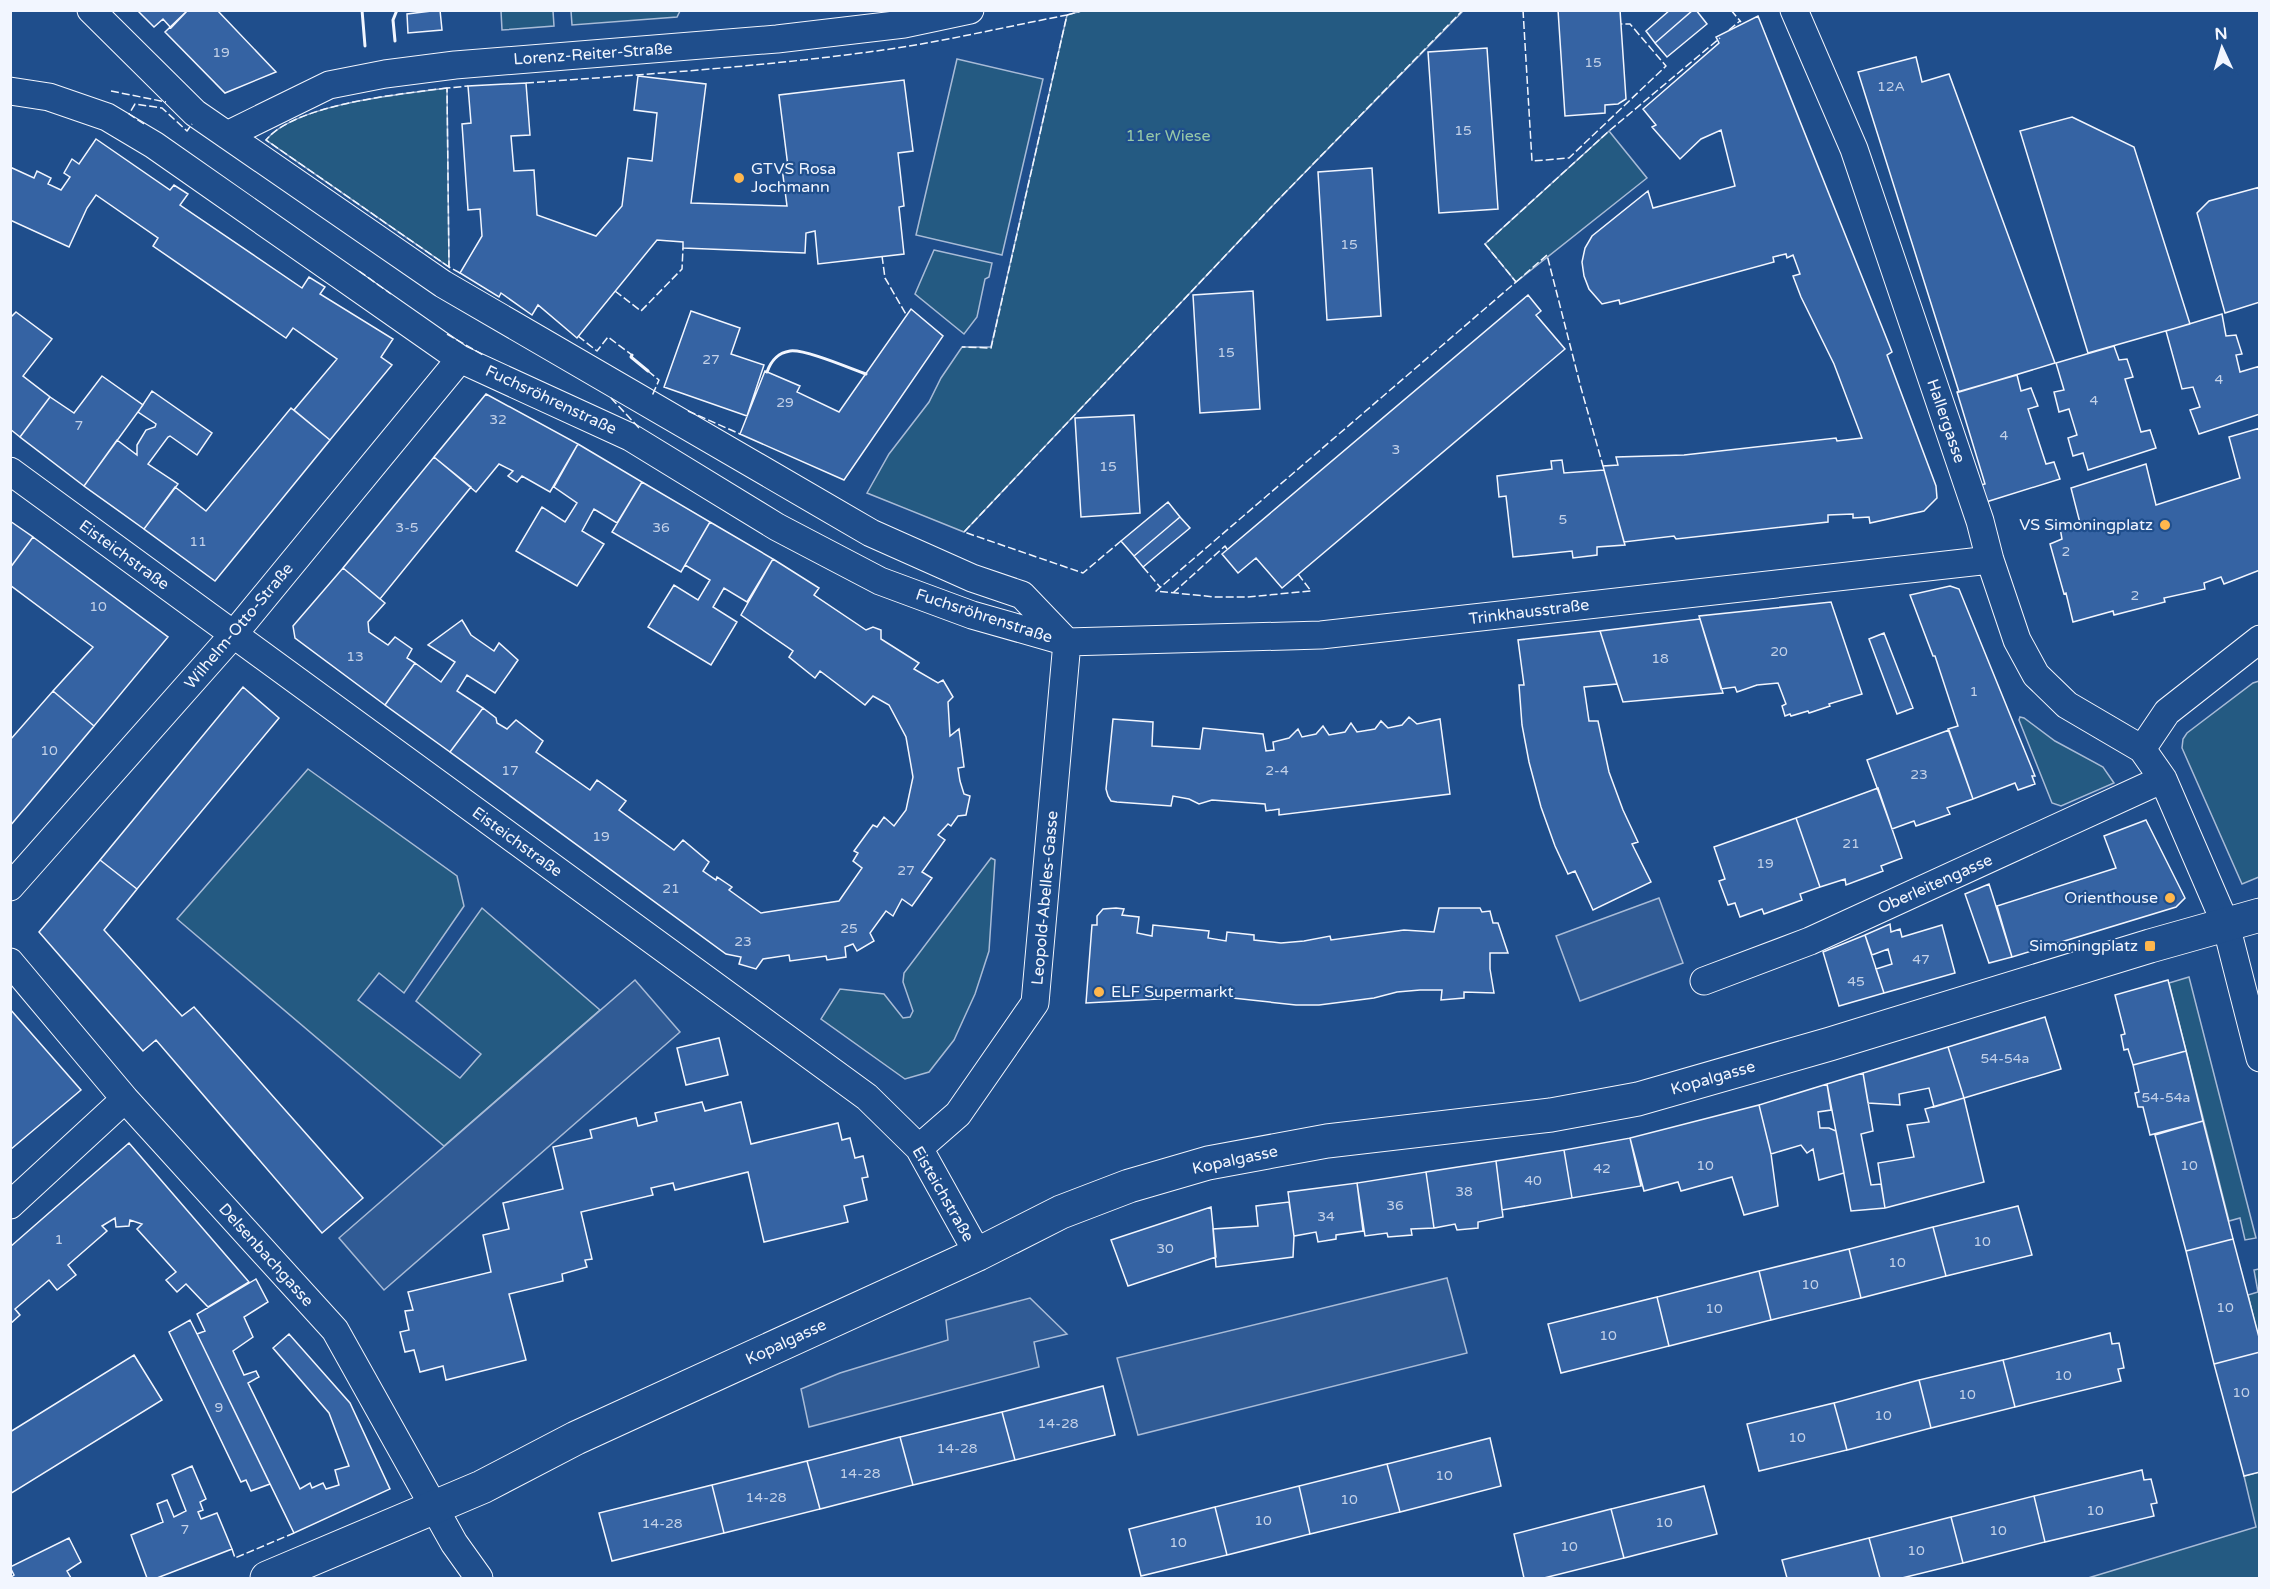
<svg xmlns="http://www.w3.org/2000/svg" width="2270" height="1589" font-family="'Varela Round',sans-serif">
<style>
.green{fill:#245a82;stroke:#a8bbd7;stroke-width:1.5}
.parking{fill:#305b95;stroke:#a8bbd7;stroke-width:1.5}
.building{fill:#3563a3;stroke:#f2f6ff;stroke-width:1.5}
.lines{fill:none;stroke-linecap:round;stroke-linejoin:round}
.minor-casing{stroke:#f2f6ff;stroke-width:29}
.tertiary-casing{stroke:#f2f6ff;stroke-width:35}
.minor{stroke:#1f4e8c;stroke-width:27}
.tertiary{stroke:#1f4e8c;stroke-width:33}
.fence{stroke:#f2f6ff;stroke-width:1.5;stroke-dasharray:8 3;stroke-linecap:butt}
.wall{stroke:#f2f6ff;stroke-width:3}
.poi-dot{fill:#ffb74d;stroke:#1f4e8c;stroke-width:2}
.labels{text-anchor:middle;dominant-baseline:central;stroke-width:4.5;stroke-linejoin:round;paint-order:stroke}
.number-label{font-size:14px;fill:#c3d1e8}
.street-label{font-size:16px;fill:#f2f6ff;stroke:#1f4e8c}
.park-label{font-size:16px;fill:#97c8a6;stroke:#1f4e8c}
.poi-label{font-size:16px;fill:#f2f6ff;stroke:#1f4e8c;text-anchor:end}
</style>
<rect width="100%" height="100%" fill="#1f4e8c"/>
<path class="green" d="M1085,10l378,1 -187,191 -312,330 -97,-39 22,-39 40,-52 12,-24 21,-31h29l76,-332z
M501,11h52l1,15 -52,4z
M571,11v-1l109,1 -3,6 -105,8z
M957,59l86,20 -41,176 -86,-20z
M447,88l2,179 -183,-127c29,-36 135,-46 181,-52z
M1609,131l38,47 -131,104 -31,-38z
M934,250l58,13 -3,14 -4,2 -8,38 -13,17 -49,-40z
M2259,681v196l-17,7 -60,-136 1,-9 4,-6 66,-50z
M2020,717l4,1 31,23 48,26 11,16 -53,23 -9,-3 -33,-83z
M308,769l149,107 7,30 -60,87 -25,-20 -21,27 102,78 21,-24 -65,-53 66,-93 118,102 -156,136 -267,-227z
M991,858l4,2 -6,91 -14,43 -21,46 -25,32 -24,7 -84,-60 19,-30 44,5 19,24 7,-1 3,-6 -10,-29 1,-9z
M2189,977l67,261 -11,2 -5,-22 -11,3 -60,-238z
M2259,1269v72l-11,-46 10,-3 -4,-22z
M2259,1472v106h-171l168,-51 -12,-51z"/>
<path class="parking" d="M1659,898l24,65 -103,38 -24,-65z
M635,980l45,52 -296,258 -45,-52z
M1447,1278l20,75 -329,82 -21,-77z
M1030,1298l37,36 -33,8 5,25 -230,60 -8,-38 39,-16 108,-33 -2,-20z"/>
<path class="building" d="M137,10h51l-17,18 -8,-9 -9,8z
M188,10h29l59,62 -51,21 -60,-61z
M440,10l2,20 -34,3 -1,-19z
M1558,10h62l6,89 -8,5 -13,1v8l-40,3z
M1670,10h23l-38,33 -9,-12z
M1693,10h3l11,14 -40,33 -12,-14z
M1758,16l134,336 -5,3 49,131 1,12 -13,13 -54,12 -1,-6 -16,1v-4l-25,1v7l-152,17 -2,-3 -50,6 -21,-76 15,-1 -2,-8 68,-2 152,-17 1,3 25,-3 -28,-74 -33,-67 -8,-21 7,-2 -7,-19 -6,3 -1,-4 -13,3 1,5 -154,42 -1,-4 -17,4 -13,-15 -5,-13 -2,-14 3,-14 7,-12 56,-45 5,17 82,-22 -14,-56 -20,9 -21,20 -28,-32 4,-2 -13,-16 76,-66 -3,-6z
M1487,48l11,161 -59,4 -11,-161z
M1916,57l6,25 27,-8 106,289 -96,29 -101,-320z
M638,76l68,8 -15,119 96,3 -5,-38 6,-1 -9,-72 125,-15 9,71 -15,2 6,53 -5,1 5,47 -86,10 -3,-33 -9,2 -1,20 -122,-5v-6l-26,-2 -80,98 -39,-33 -6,10 -31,-22 -2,4 -39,-24 22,-37 -2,-27 -12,1 -6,-86 9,-1 -3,-37 58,-3 4,52 -19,1 3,35 20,-1 3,45 59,21 26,-30 6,-48 24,3 5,-48 -23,-3z
M2072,117l62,30 56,177 -102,29 -68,-222z
M96,139l74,51 4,-5 14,9 -8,11 122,83 7,-11 16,10 -5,7 73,45 -12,18 11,8 -62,75 -36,-30 43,-51 -44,-31 -7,10 -133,-92 5,-8 -62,-43 -9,13 -18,39 -59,-27v-53l24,11 3,-7 14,7 -3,6 13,6 9,-13 -6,-4 8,-14 7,5z
M1372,168l9,148 -54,4 -9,-148z
M2260,187v115l-35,11 -28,-100 12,-12z
M1253,291l7,118 -60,4 -7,-118z
M1528,295l13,16 -5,4 29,34 -283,239 -26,-30 -18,15 -16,-19z
M911,309l32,27 -99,144 -104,-46 25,-63 35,15 -3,6 42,20z
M691,311l49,17 -9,26 33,11 -17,51 -83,-29z
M16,312l36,27 -29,37 27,21 -30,40 -10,-8v-111z
M2222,314l4,22 10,-1 6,19 -6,1 4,17 20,-6v48l-61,20 -9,-24 10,-3 -7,-20 -11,2 -16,-58z
M2114,346l5,14 8,-1 6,18 -8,2 16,53 9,-2 6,18 -68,22 -5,-17 -10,3 -5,-18 9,-3 -8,-26 -10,3 -5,-20 10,-2 -8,-27z
M2017,375l4,16 10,-3 7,18 -10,3 18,55 8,-2 6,17 -74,23 -6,-17 5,-1 -28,-92z
M102,376l41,29 -59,81 -64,-49 30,-40 24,16z
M152,391l60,42 -15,22 -27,-19 -2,1 -20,27 30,20 -34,45 -60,-43 33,-46 20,15v-10l9,-15 9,-3 1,-3 -18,-12z
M486,394l92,50 -28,48 -28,-16 -5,6 -9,-6 5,-5 -14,-7 -23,28 -42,-35z
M291,408l39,32 -115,141 -71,-52 31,-42 31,24z
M1134,415l6,98 -59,4 -6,-99z
M2260,428v142l-36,14 -3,-7 -17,6 1,6 -41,9 1,4 -51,13 -1,-4 -40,11 -7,-29 -2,1 -14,-50 12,-5 -2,-11 20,-5 -9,-35 75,-24 10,41 84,-27 -11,-41z
M578,444l64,38 -25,41 -23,-14 -12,22 22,13 -27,42 -61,-35 26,-44 23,15 12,-19 -23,-16z
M434,457l37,30 -91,112 -37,-31z
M1562,460l2,13 40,-3 21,75 -28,2v8l-24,3 -1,-7 -59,6 -7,-61 -7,1 -2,-21 55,-7 -1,-8z
M642,482l68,40 -29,50 -69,-40z
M1168,502l12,15 -46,39 -13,-15z
M1180,517l10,11 -47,39 -9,-11z
M10,521l23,16 -23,31z
M710,522l63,37 -26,43 -23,-14 -11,19 24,15 -26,43 -63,-38 26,-42 24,15 12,-20 -25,-15z
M33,537l135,100 -74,89 -41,-35 40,-44 -83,-62v-17z
M773,559l46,29 -5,7 52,35 7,-3 8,3v9l38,24 -5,6 24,14 5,-3 10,17 -5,5 2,34 9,-7 5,38 -6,1 2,13 4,13 6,2 -4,19 -8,1 -7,10 -3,-2 -10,11 7,5 -23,32 10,6 -20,28 -10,-7 -9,17 -7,-5 -16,22 4,8 -17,10 -4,-7 -8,3 1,10 -19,3 -1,-4 -36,5 -1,-6 -26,4 -7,10 -17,-5 2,-7 -15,-3 -276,-202 33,-44 13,10 1,5 10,6 9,-9 27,21 -7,11 54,38 7,-10 29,21 -7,9 55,40 9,-10 26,22 -6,9 13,9 1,-3 15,10 -3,3 32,23 78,-12 23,-33 -9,-7 5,-8 -4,-2 19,-26 4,2 7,-10 10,9 12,-16 7,-33 -7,-40 -17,-32 -16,-9 -8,9 -45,-34 -5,7 -26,-21 4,-6 -52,-36z
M343,568l42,35 -17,19 1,10 19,13 7,-8 17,12 -5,9 8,5 -30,42 -90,-67 -2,-12z
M1950,586l9,3 76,187h-3l3,8 -17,6 -3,-7 -42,16 -25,-70 10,-3 -23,-70h-2l-23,-61z
M1831,602l31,92 -33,10 1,2 -21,7 -1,-2 -17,5 -1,-2 -5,2 -3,-10 4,-2 -8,-21 -21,2 -20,7 -2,-5 -14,2 -22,-73z
M1700,619l23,74 -100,9 -23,-71z
M462,620l9,15 23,16 5,-8 19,17 -23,33 -28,-18 -10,16 26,17 -33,44 -65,-47 30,-42 26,19 14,-20 -27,-17z
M1600,631l17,53 -33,3 5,34h9l11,51 14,38 15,32 -6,2 19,38 -58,28 -18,-39 -7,3 -13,-28 -14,-39 -12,-45 -7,-37 -3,-40h5l-6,-45z
M1884,633l29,75 -16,6 -28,-75z
M243,687l36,31 -142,171 -37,-29z
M53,691l41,35 -84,100v-86z
M1409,717l8,7 23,-5 10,75 -171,21v-6l-13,2 -1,-7 -53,-4 -13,4 -10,-5 -16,-3 -2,10 -54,-4 -6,-1 -3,-5 -2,-7 7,-70 40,3 -1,24 48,3 3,-21 60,6 3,17 8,-1 -1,-8 16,-4 9,-9 4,8 14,-3 7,-8 6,9 16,-3 6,-9 6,9 18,-3 6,-8 7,7 14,-3z
M1949,730l24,69 -26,9 3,6 -34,12 -2,-5 -22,8 -25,-69z
M1878,788l24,70 -21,8 2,5 -37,14 -1,-6 -25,8 -24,-69z
M1796,818l24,69 -20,7 2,6 -38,14 -2,-5 -22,8 -5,-14 -7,2 -9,-24 6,-2 -11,-32z
M2146,820l39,78 -9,9 -164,50 -15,-51 119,-38 -12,-32z
M100,860l37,29 -33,41 78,86 12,-9 169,191 -41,35 -166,-193 -13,11 -104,-119z
M1989,884l23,73 -23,6 -24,-69z
M1116,908l8,1 -2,6 17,2 -2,16 15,3 1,-11 56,6 -1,7 18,3 1,-9 27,3v5l27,3 23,-2 26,-5 1,4 73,-10 30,2 5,-24h41l2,4 8,-1 3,12h5l10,30h-18v16l4,24 -30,-1v6l-23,2 1,-10h-22l-23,2 -23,6 -55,7h-23l-82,-9 -128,7 6,-78h5v-9l6,-7z
M1890,924l1,8 9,-3 2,8 40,-12 13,48 -71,20 -8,-24 16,-5 -4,-15 -16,6 -7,-20z
M1865,935l19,58 -45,13 -16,-54z
M2168,980l18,71 -53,14 -5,-16 -4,1 -3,-15 4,-1 -10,-39z
M10,1009l71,81 -71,60z
M2045,1017l16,52 -97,29 -16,-51z
M719,1038l9,37 -42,10 -9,-37z
M1948,1047l16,51 -30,9 -5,-19 -30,6 1,11 -32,-2 -5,-30z
M2186,1051l17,70 -53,14 -7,-28h-5l-3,-14 4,-1 -6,-27z
M1863,1073l10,58 -12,3 10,51 10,-1 4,24 -34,3 -24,-127z
M1827,1084l4,26 -13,2 2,16h9l7,3 8,42 -25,7 -6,-31 -6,4 -6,-8 -30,9 -12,-49z
M1964,1098l20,84 -99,26 -7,-45 36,-6 -7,-32 22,-3 -4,-13z
M702,1102l3,9 36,-9 10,42 87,-21 4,17 8,-2 5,20 8,-2 5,21 -6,1 5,22 -23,6 4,16 -84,20 -16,-70 -73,18 -2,-7 -22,5 2,7 -72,17 11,47 -7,1 2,7 -25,7 1,7 -54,13 17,66 -80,20 -3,-14 -23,6 -6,-22 -9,2 -5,-20 9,-2 -4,-19 8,-1 -5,-18 83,-20 -8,-37 26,-6 -6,-26 60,-14 -10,-42 39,-9 -2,-8 46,-12 2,8 19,-5 -2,-8z
M1759,1105l12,49 7,52 -34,9 -12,-38 -51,14 -3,-9 -34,9 -14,-53z
M2203,1121l30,118 -47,12 -31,-116z
M1630,1138l11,48 -69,12 -8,-48z
M129,1143l120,139 -41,25 -22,-23 -9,8 -11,-12 10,-8 -39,-43 5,-5 -12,-4 -1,6 -13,1 -1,-9 -13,8 5,5 -39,34 8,10 -19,15 -8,-10 -34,29 5,6 -10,9v-77z
M1564,1150l8,48 -70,12 -6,-49z
M1496,1161l7,56 -25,5v6l-21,2 -2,-6 -21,4 -8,-56z
M1426,1172l8,56 -23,1 1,6 -24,2 -1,-4 -22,3 -8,-53z
M1357,1183l6,48 -27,4v4l-18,3 -2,-10 -22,4 -6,-44z
M1289,1202l5,34 -1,21 -77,10 -3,-38 45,-3 -2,-20z
M2018,1206l14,49 -86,21 -13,-49z
M1211,1207l5,50 -88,29 -17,-46z
M1933,1227l13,49 -85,22 -12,-49z
M2233,1239l27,102v11l-46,12 -28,-113z
M1849,1249l12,49 -90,22 -12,-49z
M1759,1271l12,49 -102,26 -12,-49z
M256,1279l12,23 -24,15 9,20 -20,14 11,24 12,-4 3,6 -11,6 52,106 10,-6 2,5 11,-5 3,6 13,-4 -4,-15 14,-4 -20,-53 -56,-65 16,-14 61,69 40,86 -96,44 -97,-199 8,-3 -8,-17z
M1657,1297l12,49 -108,27 -13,-49z
M190,1320l7,14 73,150 -19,7 -5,-11 -5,2 -72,-150z
M2110,1333l2,11 7,-1 5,25 -6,1 3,12 -106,26 -12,-47z
M2260,1352v120l-16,4 -30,-112z
M134,1355l28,45 -152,94v-62z
M2003,1360l12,47 -84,21 -12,-48z
M1919,1380l12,48 -84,22 -13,-47z
M1103,1386l12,49 -100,25 -13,-48z
M1834,1403l13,47 -88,21 -12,-47z
M1002,1412l13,48 -102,25 -13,-48z
M900,1437l13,48 -93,24 -13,-48z
M1490,1438l11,48 -101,26 -13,-48z
M807,1461l13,48 -96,24 -12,-48z
M1387,1464l13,48 -90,22 -11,-48z
M192,1466l14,33 -6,3 3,8 -5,2 3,7 16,-6 15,36 -75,29h-10l-16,-43 32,-13 -6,-18 10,-4 7,17 12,-6 -14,-36z
M2142,1470l2,10 7,-1 6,24 -6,1 3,12 -109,26 -11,-46z
M712,1485l12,48 -112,28 -13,-48z
M1299,1486l11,48 -83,21 -12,-48z
M1704,1486l13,48 -93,24 -13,-49z
M2034,1496l11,46 -82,21 -12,-46z
M1215,1507l12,48 -86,21 -12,-47z
M1611,1509l13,49 -80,20h-20l-10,-44z
M1951,1517l12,46 -61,15h-22l-11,-40z
M69,1538l12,24 -14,9 4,7h-61l4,-3 -4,-8z
M1869,1538l11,40h-93l-5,-18z"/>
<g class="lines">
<defs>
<path id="minor" d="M91,10l104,103 248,171 428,249 101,45 50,17 44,46
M1794,10l60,139 126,372 10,39 27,80 19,35 31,30 75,44 21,30 63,146 34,133
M10,91l39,6 58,20 47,28 306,214 170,78 147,90 103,54 92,34 95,27 254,-7 669,-75
M227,135l102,-50 56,-11 70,-9 322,-26 127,-15 66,-14
M10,471l857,626 52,51 59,106
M2142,749l25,-37 93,-73
M10,887l223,-252 227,-276
M10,962l115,137 210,231 119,213 25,35
M1704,981l106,-40 353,-162
M919,1148l39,-34 77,-111 32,-361
M10,1205l115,-106"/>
<path id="tertiary" d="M267,1578l215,-91 94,-49 402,-184 83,-42 68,-26 79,-23 119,-22 224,-26 87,-16 192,-55 320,-98 110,-31"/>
</defs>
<use href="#minor" class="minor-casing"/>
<use href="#tertiary" class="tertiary-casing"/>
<use href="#minor" class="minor"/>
<use href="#tertiary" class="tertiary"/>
<path class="fence" d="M1523,10l9,151 37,-3 97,-92 -36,-42h-9
M1731,10l10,12
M1067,15l18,-5
M1729,30l11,-9
M526,83c124,-9 248,-17 371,-35 57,-9 113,-22 170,-33l-76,333 -29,-1
M447,88c-46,6 -152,16 -181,52l183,127
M111,91l55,11
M144,124l-15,-10 6,-10 27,4 25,23 5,-7
M882,256l3,22 22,38
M359,271l32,23
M460,273l-11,-6 -2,-179 21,-2
M1516,282l31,-27 34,133 22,78
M615,291l26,20 41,-42 1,-21
M447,334l36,21
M578,336l19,15 11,-14 24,18
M648,371l11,9 -7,16
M611,398l29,31
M688,411l52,23
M1121,541l-38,32 -119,-41 312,-330 187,-192
M1143,567l17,20
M1298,574l13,17 -64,6h-32l-59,-6 360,-309 -31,-38 124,-113 111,-93
M1173,593l52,-47 2,3
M232,1549l3,9 59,-25"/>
<path class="wall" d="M362,10l3,36
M395,41l-2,-21 4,-10
M632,355l-1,2 17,14
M767,372c4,-11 10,-19 23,-21 15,-2 59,17 76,23"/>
</g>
<g class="poi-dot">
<circle cx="739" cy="178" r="6"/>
<circle cx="2165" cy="525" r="6"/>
<circle cx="2170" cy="898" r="6"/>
<rect x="2144" y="940" width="12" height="12" rx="3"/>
<circle cx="1099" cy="992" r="6"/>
</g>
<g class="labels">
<g class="number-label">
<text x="221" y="52">19</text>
<text x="1593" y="62">15</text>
<text x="1891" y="86">12A</text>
<text x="1463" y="130">15</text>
<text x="1349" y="244">15</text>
<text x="1226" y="352">15</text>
<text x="711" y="359">27</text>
<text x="2219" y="379">4</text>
<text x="2094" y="400">4</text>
<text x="785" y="402">29</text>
<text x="498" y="419">32</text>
<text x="79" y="425">7</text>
<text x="2004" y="435">4</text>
<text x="1396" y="449">3</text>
<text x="1108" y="466">15</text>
<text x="1563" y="519">5</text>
<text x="407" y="527">3-5</text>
<text x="661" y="527">36</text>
<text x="198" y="541">11</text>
<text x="2066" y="551">2</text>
<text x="2135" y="595">2</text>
<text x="98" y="606">10</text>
<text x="1779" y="651">20</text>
<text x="355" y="656">13</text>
<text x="1660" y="658">18</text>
<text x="1974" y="691">1</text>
<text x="49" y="750">10</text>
<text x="510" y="770">17</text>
<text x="1277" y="770">2-4</text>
<text x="1919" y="774">23</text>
<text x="601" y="836">19</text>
<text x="1851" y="843">21</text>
<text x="1765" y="863">19</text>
<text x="906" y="870">27</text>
<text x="671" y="888">21</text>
<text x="849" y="928">25</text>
<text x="743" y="941">23</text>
<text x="1921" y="959">47</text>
<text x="1856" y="981">45</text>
<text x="2005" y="1058">54-54a</text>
<text x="2166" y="1097">54-54a</text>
<text x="1705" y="1165">10</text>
<text x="2189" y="1165">10</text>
<text x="1602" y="1168">42</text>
<text x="1533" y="1180">40</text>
<text x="1464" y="1191">38</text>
<text x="1395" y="1205">36</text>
<text x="1326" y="1216">34</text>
<text x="59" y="1239">1</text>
<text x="1982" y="1241">10</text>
<text x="1165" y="1248">30</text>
<text x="1897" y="1262">10</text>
<text x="1810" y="1284">10</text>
<text x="2225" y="1307">10</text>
<text x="1714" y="1308">10</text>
<text x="1608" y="1335">10</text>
<text x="2063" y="1375">10</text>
<text x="2241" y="1392">10</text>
<text x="1967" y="1394">10</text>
<text x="219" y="1407">9</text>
<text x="1883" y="1415">10</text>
<text x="1058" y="1423">14-28</text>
<text x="1797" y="1437">10</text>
<text x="957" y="1448">14-28</text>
<text x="860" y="1473">14-28</text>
<text x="1444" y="1475">10</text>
<text x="766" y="1497">14-28</text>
<text x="1349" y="1499">10</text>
<text x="2095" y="1510">10</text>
<text x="1263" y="1520">10</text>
<text x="1664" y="1522">10</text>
<text x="662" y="1523">14-28</text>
<text x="185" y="1529">7</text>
<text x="1998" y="1530">10</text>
<text x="1178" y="1542">10</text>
<text x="1569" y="1546">10</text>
<text x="1916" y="1550">10</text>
</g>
<g class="street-label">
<text transform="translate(593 54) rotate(-4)">Lorenz-Reiter-Straße</text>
<text transform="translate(551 400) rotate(25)">Fuchsröhrenstraße</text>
<text transform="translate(1946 421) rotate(71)">Hallergasse</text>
<text transform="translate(124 555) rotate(36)">Eisteichstraße</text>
<text transform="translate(1529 612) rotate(-7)">Trinkhausstraße</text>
<text transform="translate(984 616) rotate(18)">Fuchsröhrenstraße</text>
<text transform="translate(239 626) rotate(-50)">Wilhelm-Otto-Straße</text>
<text transform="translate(517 842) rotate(36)">Eisteichstraße</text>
<text transform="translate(1935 884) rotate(-24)">Oberleitengasse</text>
<text transform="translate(1045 898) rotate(-85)">Leopold-Abelles-Gasse</text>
<text transform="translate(1713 1078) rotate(-16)">Kopalgasse</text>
<text transform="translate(1235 1160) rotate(-12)">Kopalgasse</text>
<text transform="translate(943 1194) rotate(60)">Eisteichstraße</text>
<text transform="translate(266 1255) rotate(48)">Delsenbachgasse</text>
<text transform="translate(786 1342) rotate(-25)">Kopalgasse</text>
</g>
<g class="park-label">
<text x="1168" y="136">11er Wiese</text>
</g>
<g class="poi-label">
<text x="751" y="169" text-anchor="start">GTVS Rosa<tspan x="751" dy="18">Jochmann</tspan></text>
<text x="2153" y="525">VS Simoningplatz</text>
<text x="2158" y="898">Orienthouse</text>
<text x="2138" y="946">Simoningplatz</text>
<text x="1111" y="992" text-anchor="start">ELF Supermarkt</text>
</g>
</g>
<rect width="2270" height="1589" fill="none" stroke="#f2f6ff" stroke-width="24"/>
<g transform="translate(2222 48) rotate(356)" stroke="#1f4e8c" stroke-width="4.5" paint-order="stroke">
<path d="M0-4.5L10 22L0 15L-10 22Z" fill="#f2f6ff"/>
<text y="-9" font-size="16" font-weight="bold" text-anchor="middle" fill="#f2f6ff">N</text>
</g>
</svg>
